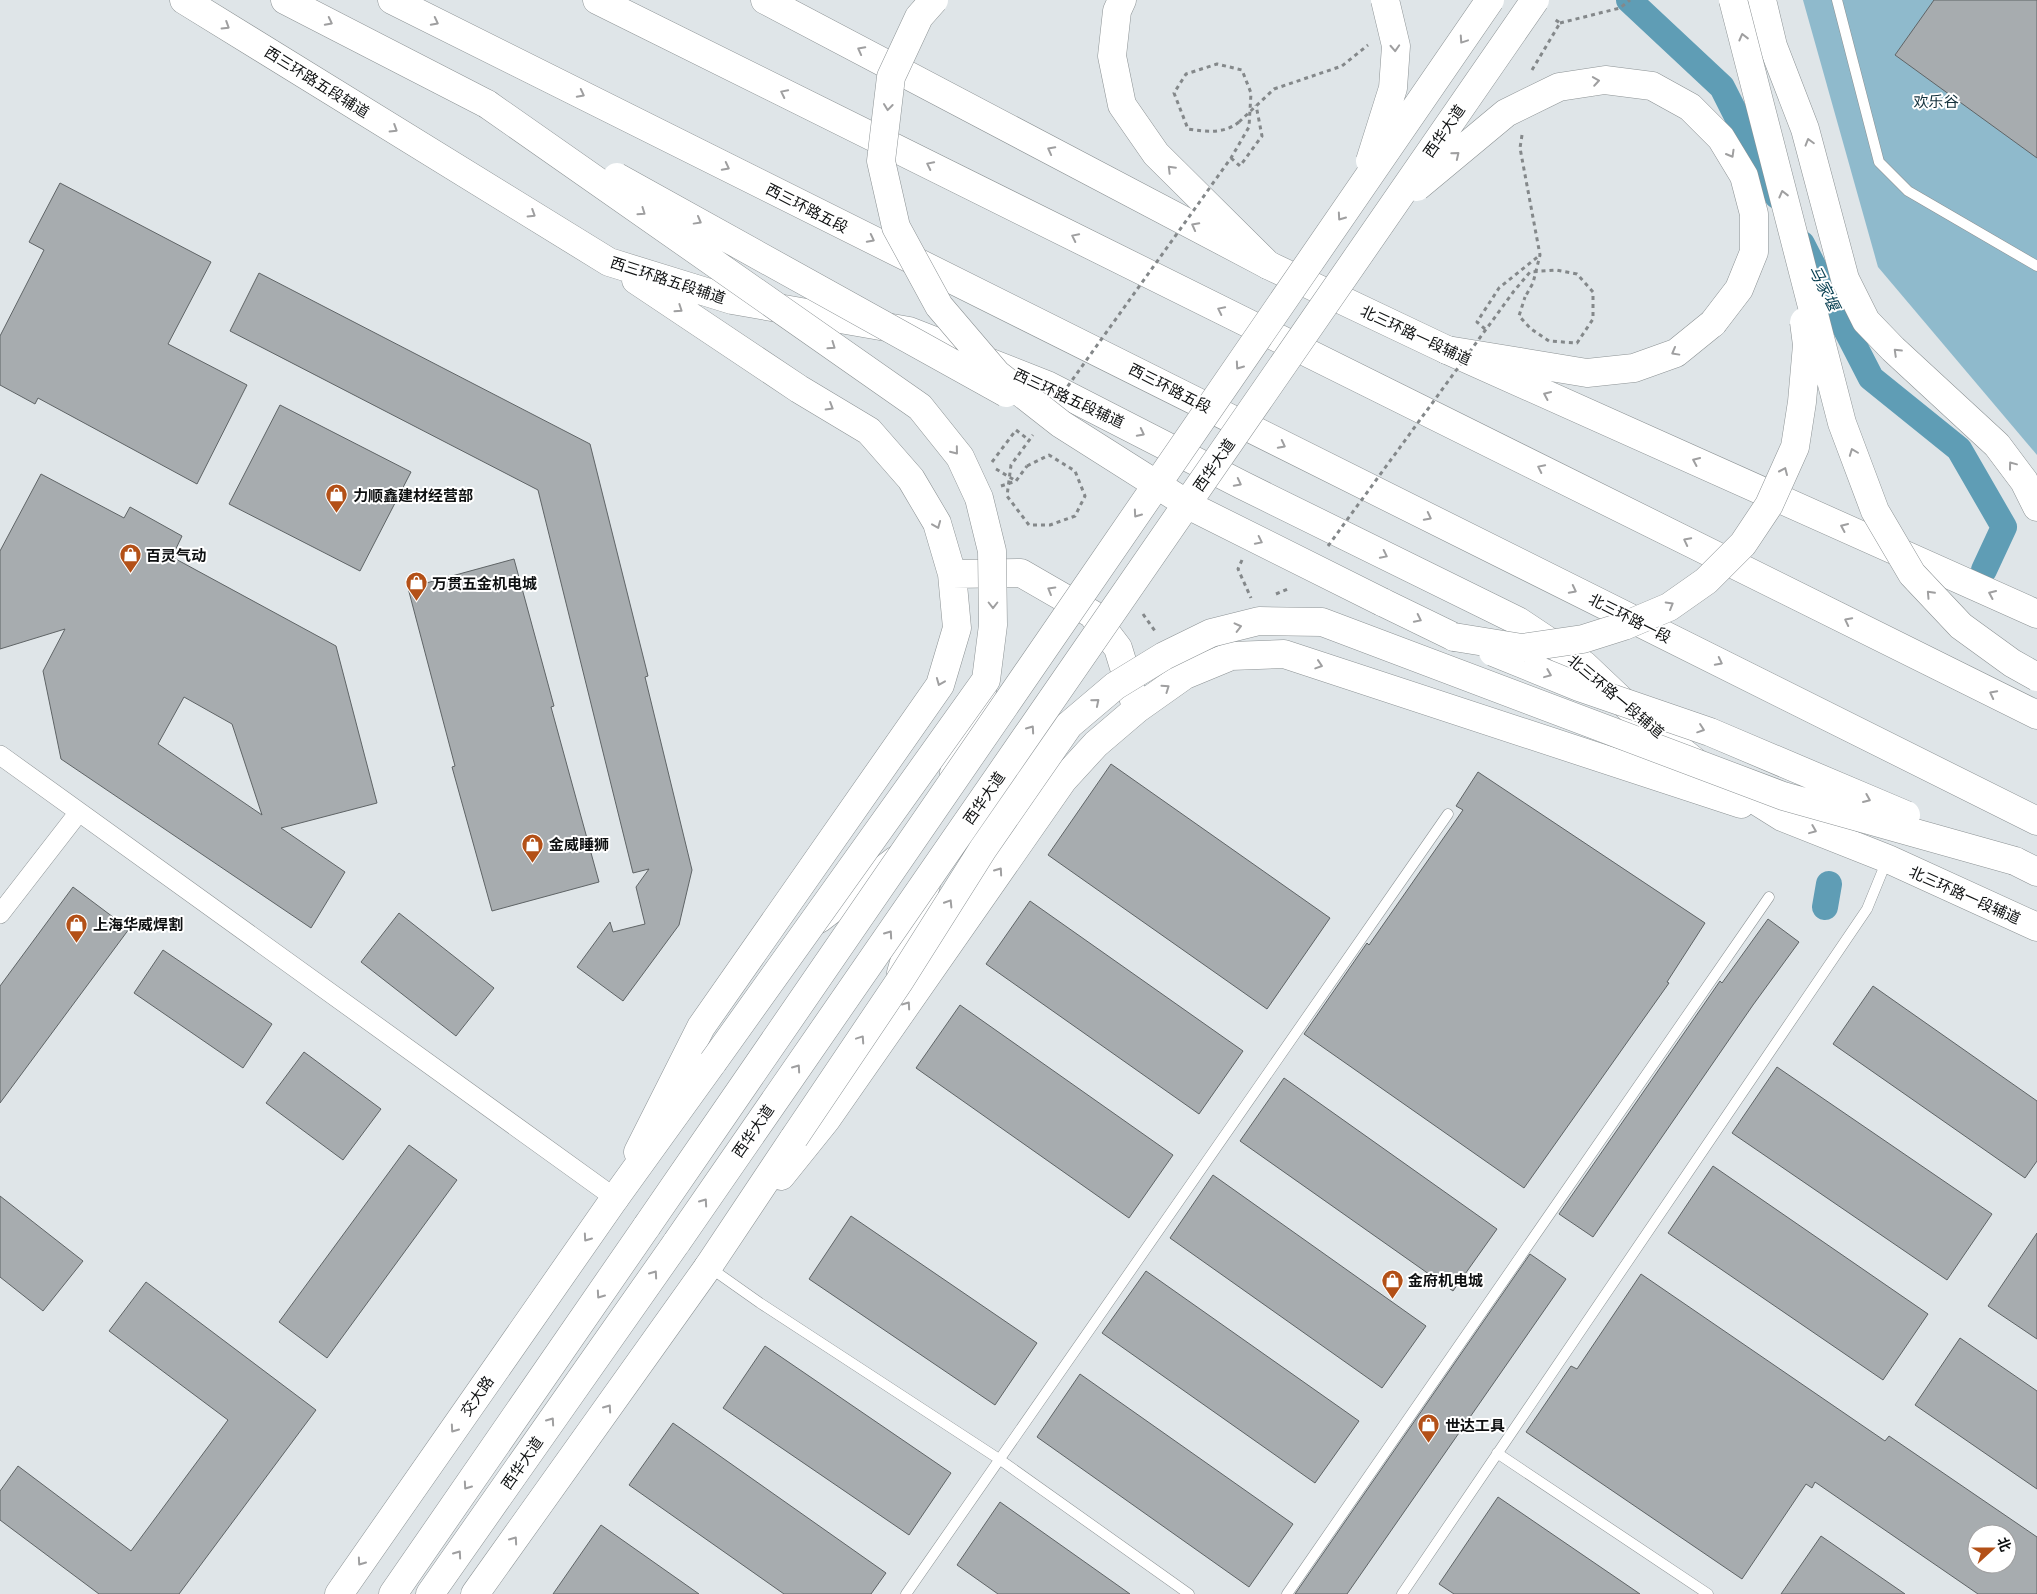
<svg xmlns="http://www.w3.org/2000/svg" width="2037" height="1594" font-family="Montserrat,'Noto Sans SC',sans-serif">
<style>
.green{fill:#8fbacc}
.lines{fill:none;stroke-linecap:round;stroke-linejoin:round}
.canal{stroke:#5f9db5;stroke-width:26}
.building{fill:#a7acaf;stroke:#5f6466;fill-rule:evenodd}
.lane-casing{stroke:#8c9294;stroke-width:11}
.street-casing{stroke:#8c9294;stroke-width:20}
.secondary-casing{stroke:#8c9294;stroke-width:29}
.primary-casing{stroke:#8c9294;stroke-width:29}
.highway-casing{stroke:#8c9294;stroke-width:29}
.path{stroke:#84888a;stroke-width:3;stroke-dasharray:4 4;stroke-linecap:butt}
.lane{stroke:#fff;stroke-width:10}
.street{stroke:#fff;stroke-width:19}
.secondary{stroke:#fff;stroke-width:28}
.primary{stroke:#fff;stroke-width:28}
.highway{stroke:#fff;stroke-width:28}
.highway-bridge-casing{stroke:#8c9294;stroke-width:29;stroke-linecap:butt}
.path-bridge{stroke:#84888a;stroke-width:3;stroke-dasharray:4 4;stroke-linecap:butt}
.highway-bridge{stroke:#fff;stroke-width:28}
.oneway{stroke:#9f9fa0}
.labels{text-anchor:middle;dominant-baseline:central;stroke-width:4;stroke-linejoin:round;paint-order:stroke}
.street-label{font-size:15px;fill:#0e1011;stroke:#fff}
.park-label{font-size:15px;fill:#12303b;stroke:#fff}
.poi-label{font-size:15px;font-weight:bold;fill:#0e1011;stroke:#fff;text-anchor:start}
.water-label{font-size:16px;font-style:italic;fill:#073f51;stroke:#fff}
</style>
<rect width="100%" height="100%" fill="#dfe5e8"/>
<path class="green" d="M1803,0h234v455l-159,-188z"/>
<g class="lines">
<path class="canal" d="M1629,0l93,87 55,109
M1802,244l69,134 88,71 45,78 -20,43
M1825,907l4,-23"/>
</g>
<path class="building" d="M1934,0h103v158l-142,-103z
M60,183l151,79 -43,82 79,41 -50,99 -159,-86 -3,6 -35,-19v-49l44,-86 -15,-8z
M259,273l331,171 58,232 -3,1 47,193 -13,55 -56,76 -46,-34 33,-45 3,10 32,-8 -9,-37 13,-18 -16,4 -95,-383 -308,-159z
M280,405l131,67 -51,99 -131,-67z
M41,474l83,44 6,-11 52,29 -10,21 164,89 41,157 -96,25 64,44 -34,56 -250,-169 -18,-88 22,-42 -65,20v-98zM184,697l48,27 30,91 -104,-71z
M514,559l40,147 -3,1 48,175 -107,29 -40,-144 3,-1 -47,-178z
M1111,764l219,154 -63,91 -219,-154z
M1478,772l227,151 -38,59 2,1 -145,205 -220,-154 63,-91 2,2 94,-135 -7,-4z
M73,887l56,42 -129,174v-117z
M1030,901l213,150 -44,63 -213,-150z
M399,913l95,75 -38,48 -95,-74z
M1768,919l31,23 -46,63 -160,232 -34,-23 161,-233 2,2z
M163,950l109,74 -29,44 -109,-75z
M1873,986l164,115v60l-12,17 -192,-134z
M960,1005l213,150 -44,63 -213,-150z
M304,1052l77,57 -38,51 -77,-57z
M1777,1067l215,147 -45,66 -215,-147z
M1284,1078l213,151 -44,62 -213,-150z
M409,1145l48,35 -130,178 -48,-36z
M1713,1166l215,148 -45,66 -215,-147z
M1213,1175l213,151 -44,62 -212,-150z
M0,1196l83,65 -40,50 -43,-34z
M851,1216l186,127 -42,62 -186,-126z
M2037,1233v106l-49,-33z
M1530,1254l36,25 -219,315h-52z
M1146,1271l213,150 -44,62 -213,-150z
M1641,1274l244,167 4,-5 148,101v57h-59l-163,-112 -3,6 -6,-4 -64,95 -216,-147 45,-66 6,3zM1977,1534h30v30h-30z
M146,1282l170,128 -137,184h-80l-99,-74v-29l18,-25 113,85 97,-131 -119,-89z
M1960,1338l77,53v98l-122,-84z
M765,1346l186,127 -42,62 -186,-127z
M1080,1374l213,150 -44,63 -212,-150z
M673,1423l213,150 -15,21h-87l-155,-109z
M1498,1497l142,97h-186l-15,-10z
M1000,1502l130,92h-132l-41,-29z
M601,1525l98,69h-146z
M1821,1536l84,58h-124z"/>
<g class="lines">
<defs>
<path id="lane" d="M1837,0l42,162 29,29 129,75
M709,1267l51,36 239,156 190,135
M1497,1453l211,141
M906,1594l542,-780
M1287,1594l482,-697
M1402,1594l465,-685 20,-49"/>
<path id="street" d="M0,755l615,443
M0,914l79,-102"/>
<path id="secondary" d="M184,0l425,262 123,38 177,31 138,54 195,100 276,136 66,44 57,54 58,46 83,52 106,42 149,68
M765,0l503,265 179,85 590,264
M1762,0l11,46 32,83 40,150 21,42 27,28 104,96 27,36 13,26
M636,280l163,109 70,42 42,48 26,44 15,51 5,54 -17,57 -239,342 -63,125
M952,574l69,-1 71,41 26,34 16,52
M781,1176l45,-56 237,-340 33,-36 41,-35 48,-34 46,-19 53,-2 457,150"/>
<path id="primary" d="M339,1594l276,-396
M475,1594l233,-327"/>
<path id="highway" d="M285,0l202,104
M392,0l1645,821
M597,0l1440,715
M1122,0l-5,11 -5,45 10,49 34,49 112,111
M1447,350l140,23 47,-5 42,-15 37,-30
M1382,602l72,35
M954,773l28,-82
M2015,861l22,11
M819,919l77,-59
M901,973l25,-88
M615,1198l98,-136
M708,1267l86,-129
M393,1594l254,-368
M430,1594l247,-352"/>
</defs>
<use href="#lane" class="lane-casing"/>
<use href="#street" class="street-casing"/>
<use href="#secondary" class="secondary-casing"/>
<use href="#primary" class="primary-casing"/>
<use href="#highway" class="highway-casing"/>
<path class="path" d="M1560,23l60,-15 10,-8
M1532,70l28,-47 -7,-5
M1239,122l35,-33 68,-23 26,-21
M1522,135l-2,13 20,107 -7,28 -8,14
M1231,158l9,8 22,-30 -6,-31
M1485,329l-8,-7 22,-34 41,-33
M992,462l24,-32 13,10
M996,469l20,12
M1001,486l15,-5 11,-15
M1276,594l14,-6
M1143,614l12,17"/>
<use href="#lane" class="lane"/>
<use href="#street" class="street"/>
<use href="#secondary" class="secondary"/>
<use href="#primary" class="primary"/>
<use href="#highway" class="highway"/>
<defs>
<path id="highway-bridge" d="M934,0l-15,17 -28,60 -10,84 15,66 43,79 58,68 64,50 131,83 190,95
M1733,0l109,423 33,88 37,63 49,52 51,37 25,14
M487,104l433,303 40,50 19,41 13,53 1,74 -7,55 -273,382
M1370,161l23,-73 3,-42 -11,-46
M617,177l389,216
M1417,187l89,-74 53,-26 46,-7 47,6 38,21 31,31 23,38 10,38v38l-15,37 -26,34
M1454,637l68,11 61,-9 41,-13 45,-19 37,-26 37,-37 26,-39 26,-58 7,-45 5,-57 -3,-23
M1493,652l86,35 131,45 196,83
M794,1138l105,-156 84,-133 86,-124 46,-39 49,-30 47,-23 48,-12 63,1 461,174 232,65
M647,1226l843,-1226
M677,1242l858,-1242"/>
</defs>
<use href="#highway-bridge" class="highway-bridge-casing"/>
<path class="path-bridge" d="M1063,393l168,-235 18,-31 2,-34 -9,-23 -25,-6 -31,10 -12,19 14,36c19,3 36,5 51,-7
M1027,466l22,-11 26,16 10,25 -10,20 -25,9h-21l-22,-29 4,-31 22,-30
M1328,546l186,-255 16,-19 26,-2 21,4 16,18v27l-16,24 -28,-2 -18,-12 -12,-13 6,-19
M1242,560l-4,9 13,29"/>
<use href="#highway-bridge" class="highway-bridge"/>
</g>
<defs><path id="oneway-chevron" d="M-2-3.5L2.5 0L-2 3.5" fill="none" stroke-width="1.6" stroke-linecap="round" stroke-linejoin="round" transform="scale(1.25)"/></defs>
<g class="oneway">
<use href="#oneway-chevron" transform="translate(329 22) rotate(27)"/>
<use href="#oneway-chevron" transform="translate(435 22) rotate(27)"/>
<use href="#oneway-chevron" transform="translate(226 26) rotate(32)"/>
<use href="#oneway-chevron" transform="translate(1743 37) rotate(-104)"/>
<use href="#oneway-chevron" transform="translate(1463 40) rotate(124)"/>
<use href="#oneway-chevron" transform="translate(1395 48) rotate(87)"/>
<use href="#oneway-chevron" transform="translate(861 50) rotate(-152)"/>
<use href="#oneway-chevron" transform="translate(1596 81) rotate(-9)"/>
<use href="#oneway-chevron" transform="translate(784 93) rotate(-154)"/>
<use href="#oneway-chevron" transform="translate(581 94) rotate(27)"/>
<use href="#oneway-chevron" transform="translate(888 107) rotate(97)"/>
<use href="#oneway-chevron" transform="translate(394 129) rotate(32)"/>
<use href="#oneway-chevron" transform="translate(1809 142) rotate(-106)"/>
<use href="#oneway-chevron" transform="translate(1051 150) rotate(-152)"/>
<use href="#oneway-chevron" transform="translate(1731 154) rotate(60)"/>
<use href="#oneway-chevron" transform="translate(1456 155) rotate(-39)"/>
<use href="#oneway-chevron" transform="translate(930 165) rotate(-154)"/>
<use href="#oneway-chevron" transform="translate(726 167) rotate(27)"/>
<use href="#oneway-chevron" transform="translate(1171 169) rotate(-135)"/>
<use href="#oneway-chevron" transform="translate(1783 194) rotate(-104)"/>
<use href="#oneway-chevron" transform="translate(642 212) rotate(35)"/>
<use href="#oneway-chevron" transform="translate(532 214) rotate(32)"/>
<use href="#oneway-chevron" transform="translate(1341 217) rotate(125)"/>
<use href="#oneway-chevron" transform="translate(698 221) rotate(29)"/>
<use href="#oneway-chevron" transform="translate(1195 226) rotate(-152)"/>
<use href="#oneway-chevron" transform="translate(1075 237) rotate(-154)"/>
<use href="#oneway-chevron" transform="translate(871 239) rotate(27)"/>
<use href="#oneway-chevron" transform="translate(679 309) rotate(34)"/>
<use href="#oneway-chevron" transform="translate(1221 310) rotate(-154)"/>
<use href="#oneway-chevron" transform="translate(832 346) rotate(35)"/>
<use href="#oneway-chevron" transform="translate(1675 352) rotate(151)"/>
<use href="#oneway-chevron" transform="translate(1897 352) rotate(-136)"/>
<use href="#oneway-chevron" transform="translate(1239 366) rotate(125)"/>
<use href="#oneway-chevron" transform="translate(1547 395) rotate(-156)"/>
<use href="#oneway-chevron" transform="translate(830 407) rotate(31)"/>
<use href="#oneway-chevron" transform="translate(1141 433) rotate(27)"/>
<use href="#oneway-chevron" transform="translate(1282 445) rotate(27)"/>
<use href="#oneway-chevron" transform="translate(955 451) rotate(51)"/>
<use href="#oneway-chevron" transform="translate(1853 452) rotate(-111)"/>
<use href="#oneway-chevron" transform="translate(1696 461) rotate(-156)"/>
<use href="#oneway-chevron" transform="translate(2012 465) rotate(-127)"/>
<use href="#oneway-chevron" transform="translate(1541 468) rotate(-154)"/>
<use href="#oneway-chevron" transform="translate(1784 471) rotate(-66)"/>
<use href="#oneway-chevron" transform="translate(1238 483) rotate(27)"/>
<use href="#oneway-chevron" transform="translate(1137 514) rotate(125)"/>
<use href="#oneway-chevron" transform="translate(1428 517) rotate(27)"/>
<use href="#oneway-chevron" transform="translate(937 525) rotate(68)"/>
<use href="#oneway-chevron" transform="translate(1844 527) rotate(-156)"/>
<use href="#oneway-chevron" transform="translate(1259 541) rotate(26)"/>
<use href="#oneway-chevron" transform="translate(1687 541) rotate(-153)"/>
<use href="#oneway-chevron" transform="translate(1384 555) rotate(26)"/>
<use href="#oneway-chevron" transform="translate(1051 590) rotate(-150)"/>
<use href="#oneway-chevron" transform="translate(1573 590) rotate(27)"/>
<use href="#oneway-chevron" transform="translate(1930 594) rotate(-133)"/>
<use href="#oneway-chevron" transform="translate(1992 594) rotate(-156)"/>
<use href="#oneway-chevron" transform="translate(993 605) rotate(90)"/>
<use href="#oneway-chevron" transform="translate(1670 605) rotate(-30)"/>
<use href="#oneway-chevron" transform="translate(1418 619) rotate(26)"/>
<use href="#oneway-chevron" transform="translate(1848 621) rotate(-153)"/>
<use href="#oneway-chevron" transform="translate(1238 627) rotate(-14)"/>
<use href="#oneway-chevron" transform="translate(1719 662) rotate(27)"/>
<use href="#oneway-chevron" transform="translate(1319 665) rotate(18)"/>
<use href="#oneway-chevron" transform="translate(1548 674) rotate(22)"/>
<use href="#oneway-chevron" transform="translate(940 682) rotate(112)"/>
<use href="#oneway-chevron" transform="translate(1166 688) rotate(-35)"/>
<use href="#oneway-chevron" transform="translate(1993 694) rotate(-153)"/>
<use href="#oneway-chevron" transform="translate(1096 702) rotate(-40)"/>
<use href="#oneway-chevron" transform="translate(1031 729) rotate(-55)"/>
<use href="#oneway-chevron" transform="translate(1701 729) rotate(19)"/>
<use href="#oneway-chevron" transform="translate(1867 799) rotate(23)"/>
<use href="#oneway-chevron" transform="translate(1813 830) rotate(22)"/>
<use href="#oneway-chevron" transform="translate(999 871) rotate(-55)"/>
<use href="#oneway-chevron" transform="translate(949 903) rotate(-58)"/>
<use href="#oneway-chevron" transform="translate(889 934) rotate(-55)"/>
<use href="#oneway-chevron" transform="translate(907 1005) rotate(-55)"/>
<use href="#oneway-chevron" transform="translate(861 1039) rotate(-56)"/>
<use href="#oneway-chevron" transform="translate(797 1068) rotate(-55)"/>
<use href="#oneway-chevron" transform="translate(704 1202) rotate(-55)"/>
<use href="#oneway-chevron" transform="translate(587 1238) rotate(125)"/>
<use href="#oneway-chevron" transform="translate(654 1274) rotate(-55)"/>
<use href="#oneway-chevron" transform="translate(600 1295) rotate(125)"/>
<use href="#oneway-chevron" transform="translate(608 1408) rotate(-55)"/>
<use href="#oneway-chevron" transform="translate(551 1421) rotate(-55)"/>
<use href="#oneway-chevron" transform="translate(454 1429) rotate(125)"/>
<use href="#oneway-chevron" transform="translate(467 1486) rotate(125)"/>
<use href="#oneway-chevron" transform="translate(514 1540) rotate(-55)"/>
<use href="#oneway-chevron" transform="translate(458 1554) rotate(-55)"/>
<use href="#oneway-chevron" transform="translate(361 1562) rotate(125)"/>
</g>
<defs>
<symbol id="shop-pin" viewBox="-11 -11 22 30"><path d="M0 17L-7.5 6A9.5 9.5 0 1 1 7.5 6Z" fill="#b35017" stroke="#fff"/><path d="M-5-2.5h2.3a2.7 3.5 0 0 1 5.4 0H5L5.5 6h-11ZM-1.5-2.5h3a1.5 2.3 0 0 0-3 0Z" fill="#fff"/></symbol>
</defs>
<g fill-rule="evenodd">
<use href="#shop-pin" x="324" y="482" width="25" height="34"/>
<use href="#shop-pin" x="118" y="542" width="25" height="34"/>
<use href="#shop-pin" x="404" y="570" width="25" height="34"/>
<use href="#shop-pin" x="520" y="832" width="25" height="34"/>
<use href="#shop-pin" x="64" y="912" width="25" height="34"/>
<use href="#shop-pin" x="1380" y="1268" width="25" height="34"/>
<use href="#shop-pin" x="1416" y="1412" width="25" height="34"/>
</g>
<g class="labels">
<g class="street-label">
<text transform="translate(317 82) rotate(32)">西三环路五段辅道</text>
<text transform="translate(1444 131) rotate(-55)">西华大道</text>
<text transform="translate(807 208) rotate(27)">西三环路五段</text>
<text transform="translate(668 280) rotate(18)">西三环路五段辅道</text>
<text transform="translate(1416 335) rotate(25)">北三环路一段辅道</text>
<text transform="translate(1170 388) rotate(27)">西三环路五段</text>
<text transform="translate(1069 398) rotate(25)">西三环路五段辅道</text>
<text transform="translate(1214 465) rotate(-55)">西华大道</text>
<text transform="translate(1630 618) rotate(27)">北三环路一段</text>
<text transform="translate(1616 696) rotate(40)">北三环路一段辅道</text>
<text transform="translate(984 798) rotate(-55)">西华大道</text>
<text transform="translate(1965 895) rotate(24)">北三环路一段辅道</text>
<text transform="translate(753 1131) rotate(-55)">西华大道</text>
<text transform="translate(477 1396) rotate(-55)">交大路</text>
<text transform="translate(522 1463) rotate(-55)">西华大道</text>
</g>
<g class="park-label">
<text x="1936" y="101">欢乐谷</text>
</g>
<g class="poi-label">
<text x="353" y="495">力顺鑫建材经营部</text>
<text x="146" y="555">百灵气动</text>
<text x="432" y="583">万贯五金机电城</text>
<text x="549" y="844">金威睡狮</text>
<text x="93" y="924">上海华威焊割</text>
<text x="1408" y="1280">金府机电城</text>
<text x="1445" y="1425">世达工具</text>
</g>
<g class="water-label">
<text transform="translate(1824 288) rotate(63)">马家堰</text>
</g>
</g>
<g transform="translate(1992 1549) rotate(69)"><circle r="24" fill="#ffffff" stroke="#9f9fa0"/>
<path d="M0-4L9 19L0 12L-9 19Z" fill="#b35017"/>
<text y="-8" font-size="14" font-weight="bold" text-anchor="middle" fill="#0e1011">北</text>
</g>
</svg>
